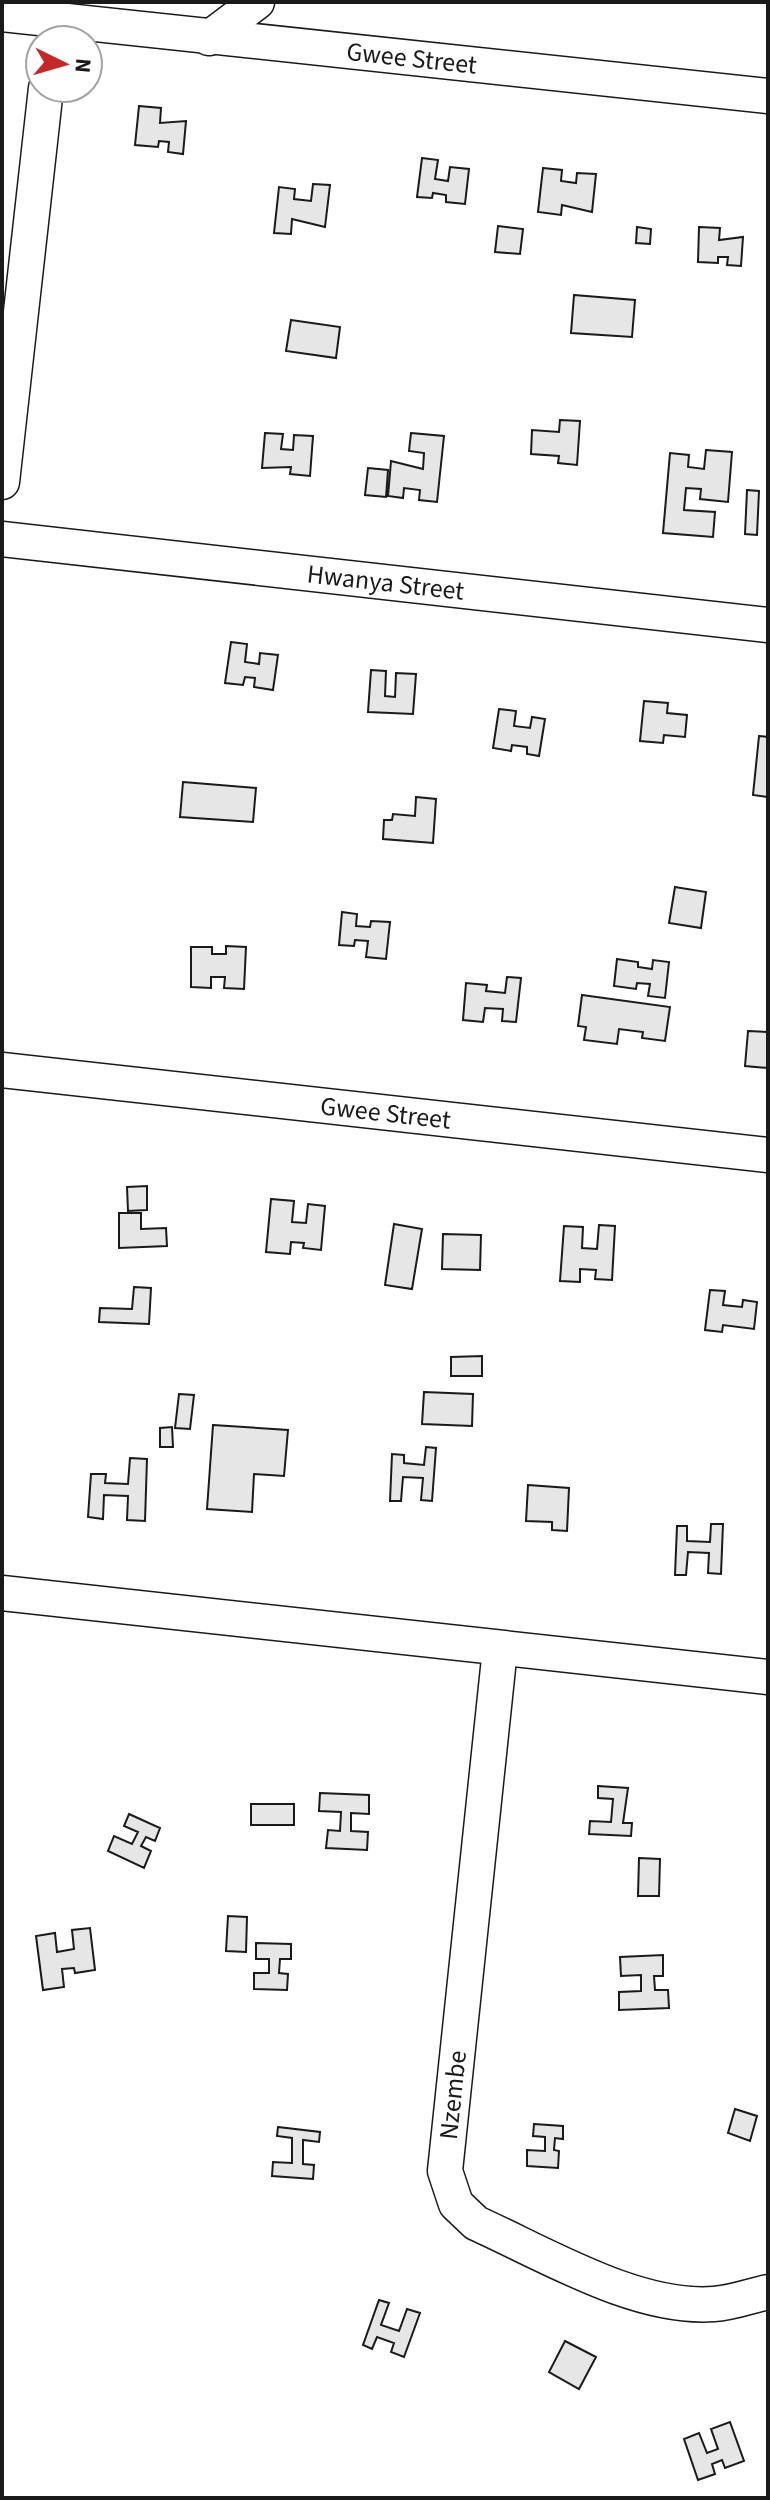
<svg xmlns="http://www.w3.org/2000/svg" width="770" height="2500" font-family="'Source Sans 3',sans-serif">
<style>
.building{fill:#e6e6e6;stroke:#1a1a1a;stroke-width:2}
.lines{fill:none;stroke-linecap:round;stroke-linejoin:round}
.minor-casing{stroke:#1a1a1a;stroke-width:37}
.minor{stroke:#fff;stroke-width:34}
.labels{text-anchor:middle;dominant-baseline:central;stroke-width:6;stroke-linejoin:round;paint-order:stroke}
.street-label{font-size:26px;fill:#1a1a1a;stroke:#fff}
</style>
<rect width="100%" height="100%" fill="#fff"/>
<path class="building" d="M139,106l22,2 -1,15 26,-2 -3,33 -15,-2 1,-10 -10,-1 -1,6 -23,-2z
M422,158l16,2 -3,19 13,2 2,-14 19,2 -4,35 -19,-2v-7l-13,-2 -1,5 -15,-1z
M543,168l19,2 -1,11 15,2 1,-10 19,1 -4,38 -30,-7 -1,10 -23,-3z
M313,184l17,1 -5,42 -33,-8 -1,15 -17,-1 5,-46 16,2 -1,10 17,2z
M498,226l25,3 -3,25 -25,-2z
M637,227l14,2 -1,15 -14,-1z
M699,227l21,1 -1,12 24,-3 -2,29 -14,-1 1,-8h-10v6l-20,-1z
M574,295l61,5 -3,37 -61,-4z
M291,320l49,7 -4,31 -50,-7z
M560,420l20,1 -3,44 -19,-2 1,-7 -28,-2 1,-24 27,2z
M265,433l18,1 -2,15 12,1 1,-15 19,1 -3,40 -20,-2 1,-7 -29,1z
M411,433l33,3 -7,66 -18,-2 1,-10 -16,-2 -1,10 -15,-2 3,-35 32,8 1,-16 -15,-2z
M706,450l26,2 -4,50 -28,-3 1,-10 -15,-1 -2,22 31,2 -2,25 -50,-4 7,-80 19,2 -1,12 16,2z
M368,468l20,2 -2,27 -21,-2z
M747,490l12,1 -2,44 -12,-1z
M231,642l16,2 -2,18 14,2 1,-11 18,2 -5,35 -19,-3 1,-9 -10,-1 -2,8 -18,-2z
M371,670l15,1 -1,25 10,1 1,-24 20,1 -3,40 -45,-2z
M644,701l24,2 -1,10 20,2 -2,22 -21,-2 -1,8 -23,-2z
M499,709l17,2 -2,15 16,2 2,-11 13,2 -6,37 -12,-2v-7l-15,-2 -1,6 -18,-3z
M759,736l9,1v60l-15,-2z
M183,782l73,6 -3,34 -73,-5z
M416,797l20,2 -3,44 -50,-4 1,-19h8l1,-6 22,2z
M675,887l31,5 -5,36 -32,-5z
M342,912l15,2 -1,12 14,1 1,-6 19,1 -4,37 -20,-2 2,-16 -13,-1 -1,6 -15,-1z
M226,946l20,1 -2,42 -20,-1 1,-11h-14v11l-20,-1v-40h21v7h14z
M617,959l21,3v5l14,2 1,-9 16,2 -4,36 -17,-2 2,-12 -13,-1 -1,6 -22,-3z
M507,977l14,1 -5,44 -14,-1 1,-12 -18,-1 -2,14 -20,-2 3,-37 21,2 -1,6 19,2z
M582,995l88,12 -5,34 -23,-3 1,-6 -24,-3 -2,15 -33,-4 2,-13 -8,-1z
M748,1031l20,1v36l-23,-2z
M147,1186v24l-19,1 -1,-24z
M271,1199l23,2 -2,21 14,1 2,-19 17,2 -4,44 -18,-2 1,-5 -13,-1 -1,12 -24,-2z
M119,1213h22v16l25,-1 1,18 -48,2z
M394,1224l28,5 -10,60 -27,-4z
M599,1225l16,1 -3,54 -17,-1 1,-9 -16,-1v13l-20,-1 4,-55 19,1 -1,21 15,1z
M443,1234l38,1 -1,35 -38,-1z
M134,1287l17,1 -2,36 -50,-2 1,-14 32,1z
M710,1290l15,1 -2,14 19,2 1,-7 14,2 -3,27 -31,-4 -1,7 -17,-2z
M482,1356v20h-31v-19z
M424,1392l49,2 -1,32 -50,-2z
M179,1394l15,1 -4,34 -15,-1z
M213,1425l75,5 -4,46 -30,-2 -2,38 -45,-3z
M172,1427l1,20h-13v-19z
M426,1447l10,1 -4,53 -11,-1 2,-22 -20,-1 -2,24h-11l2,-47 12,1v8l20,2z
M130,1458l17,1 -2,62 -18,-1 1,-24 -24,-1 -1,24 -15,-2 3,-43h15l-1,9 23,1z
M528,1485l41,3 -2,43 -15,-1v-8l-26,-1z
M711,1524h12l-2,50 -13,-1 1,-20 -21,-1 -2,23h-11l2,-49h10v15l23,1z
M598,1786l30,2 -5,35h9l-1,13 -42,-2 1,-13 21,1 2,-23 -15,-1z
M320,1793l49,2v19l-18,-1v18l17,1 -1,18 -41,-2 2,-18 12,1 1,-19 -22,-1z
M251,1804h43v21h-43z
M129,1814l31,14 -5,13 -9,-4 -5,9 10,5 -7,17 -36,-17 6,-15 18,8 6,-12 -14,-6z
M639,1858l21,1 -1,37h-21z
M228,1916l19,1 -1,35 -20,-1z
M90,1928l5,42 -20,3 -1,-5 -12,1 2,18 -21,3 -7,-54 19,-3 2,19 17,-3 -2,-19z
M256,1943l35,1v15h-11l-1,14 9,1 -1,16 -33,-1v-16h15v-14h-13z
M663,1955v21h-9l1,14h13l1,18 -50,2v-18l22,-1v-16l-20,1 -1,-19z
M735,2109l22,7 -7,25 -22,-8z
M534,2124l29,2v13l-8,-1 -1,12 5,1 -1,17 -31,-2v-16l18,1v-14l-12,-1z
M278,2127l42,5 -1,10 -16,-2v24l11,1 -1,14 -41,-3 1,-14 19,1v-25l-15,-2z
M379,2300l10,3 -8,22 18,6 8,-22 13,4 -16,44 -13,-5 3,-9 -17,-6 -5,12 -9,-4z
M565,2341l31,16 -17,32 -30,-17z
M730,2422l14,39 -19,7 -3,-8 -10,4 3,10 -17,6 -14,-41 15,-6 8,20 11,-4 -7,-20z"/>
<g class="lines">
<defs>
<g id="minor">
<path id="s1" d="M2,14l766,82"/>
<path d="M209,38l48,-36"/>
<path d="M2,482l44,-394"/>
<path id="s2" d="M2,539l766,86"/>
<path id="s3" d="M2,1070l766,85"/>
<path d="M2,1593l766,84"/>
<path d="M500,1649l-55,522 11,33 20,19c69,31 161,87 238,81 18,-1 36,-8 54,-12"/>
</g>
</defs>
<use href="#minor" class="minor-casing"/>
<use href="#minor" class="minor"/>
</g>
<g class="labels">
<g class="street-label">
<text stroke="none"><textPath href="#s1" startOffset="412">Gwee Street</textPath></text>
<text stroke="none"><textPath href="#s2" startOffset="386">Hwanya Street</textPath></text>
<text stroke="none"><textPath href="#s3" startOffset="386">Gwee Street</textPath></text>
<text transform="translate(453 2095) rotate(-84)">Nzembe</text>
</g>
</g>
<rect width="770" height="2500" fill="none" stroke="#1a1a1a" stroke-width="8"/>
<g transform="translate(64 64) rotate(95)"><circle r="38" fill="#ffffff" stroke="#a3a3a3" stroke-width="2"/>
<path d="M0-6L14 30L0 20L-14 30Z" fill="#c62828"/>
<text y="-12" font-size="22" font-weight="bold" text-anchor="middle" fill="#1a1a1a">N</text>
</g>
</svg>
